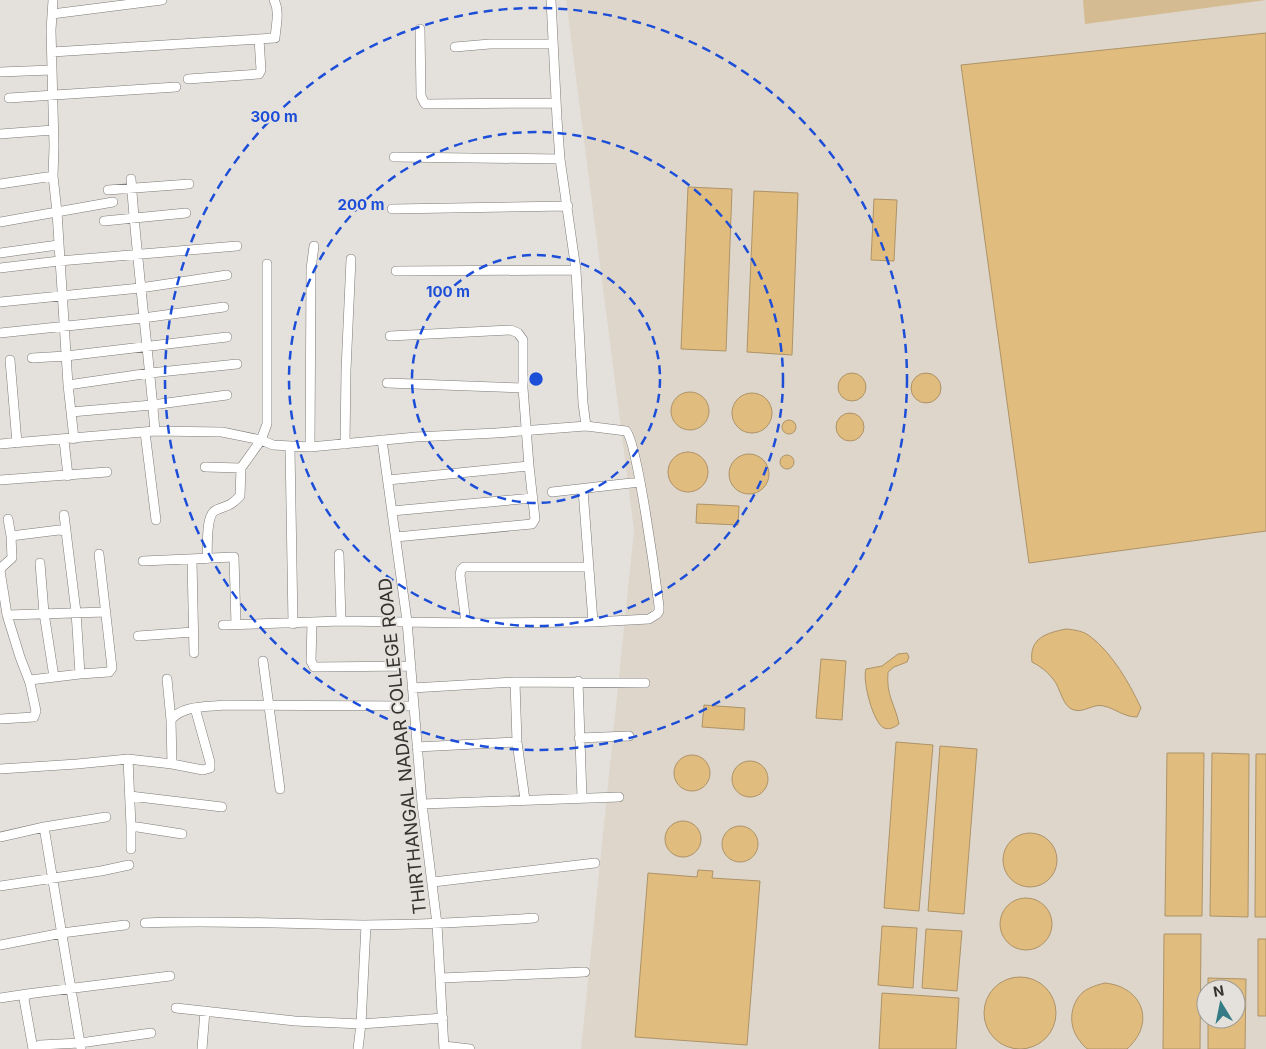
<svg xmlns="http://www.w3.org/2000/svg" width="1266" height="1049" font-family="Inter,sans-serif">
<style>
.built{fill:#ded6cb;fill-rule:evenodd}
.green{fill:#d5bb91}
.water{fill:#e1bc7f;stroke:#ad9367}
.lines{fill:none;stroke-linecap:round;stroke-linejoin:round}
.minor-casing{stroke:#7d7a76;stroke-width:10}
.minor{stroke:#fff;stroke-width:9}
.ring{fill:none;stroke:#1d4ed8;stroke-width:2.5;stroke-dasharray:9 6}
.labels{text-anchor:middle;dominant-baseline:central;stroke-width:4;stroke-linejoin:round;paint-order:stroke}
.street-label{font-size:18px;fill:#333230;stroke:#e4e1dc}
.centre{fill:#1d4ed8;stroke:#e4e1dc;stroke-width:2.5}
.ring-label{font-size:15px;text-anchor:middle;font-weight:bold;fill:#1d4ed8;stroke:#e4e1dc;stroke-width:4;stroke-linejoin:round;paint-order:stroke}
</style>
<rect width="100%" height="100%" fill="#e4e1dc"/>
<path class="built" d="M566,0h700v1049h-685l53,-519zM1206,989h30v30h-30z"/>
<path class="green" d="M1083,0h183l-181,24z"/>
<path class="water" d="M1266,33v498l-237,32 -68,-498z
M688,187l44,2 -6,162 -45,-2z
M754,191l44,2 -6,162 -45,-3z
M874,199l23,1 -3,61 -23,-1z
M911 388a15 15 0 1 1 30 0a15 15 0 1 1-30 0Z
M838 387a14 14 0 1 1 28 0a14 14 0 1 1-28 0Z
M671 411a19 19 0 1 1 38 0a19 19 0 1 1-38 0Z
M732 413a20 20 0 1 1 40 0a20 20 0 1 1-40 0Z
M836 427a14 14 0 1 1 28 0a14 14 0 1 1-28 0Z
M782 427a7 7 0 1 1 14 0a7 7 0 1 1-14 0Z
M668 472a20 20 0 1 1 40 0a20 20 0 1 1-40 0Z
M729 474a20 20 0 1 1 40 0a20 20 0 1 1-40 0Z
M780 462a7 7 0 1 1 14 0a7 7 0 1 1-14 0Z
M697,504l42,2 -1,19 -42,-2z
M1066,629c9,1 18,2 25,8 21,16 39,47 50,71l-4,9c-13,0 -21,-8 -33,-11 -11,-3 -19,7 -30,4 -12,-3 -13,-22 -21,-31 -5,-7 -13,-13 -21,-17 -3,-24 14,-29 34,-33z
M907,653l2,4 -2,5 -13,5 -6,5c-2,24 7,32 11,52 -4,3 -9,6 -15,4 -11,-5 -22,-48 -18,-59l16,-3 16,-12z
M821,659l25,2 -4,59 -26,-2z
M704,705l41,3 -1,22 -42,-3z
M896,742l37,3 -14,166 -35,-3z
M940,746l37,3 -13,165 -36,-3z
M1167,753h37l-2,163h-37z
M1212,753l37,1 -1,163 -38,-1z
M1256,754h10v163h-11z
M674 773a18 18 0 1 1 36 0a18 18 0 1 1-36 0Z
M732 779a18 18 0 1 1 36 0a18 18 0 1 1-36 0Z
M665 839a18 18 0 1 1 36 0a18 18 0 1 1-36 0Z
M722 844a18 18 0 1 1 36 0a18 18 0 1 1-36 0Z
M1003 860a27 27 0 1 1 54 0a27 27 0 1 1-54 0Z
M698,870l15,1 -1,7 48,3 -13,164 -112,-8 13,-164 49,4z
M1000 924a26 26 0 1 1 52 0a26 26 0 1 1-52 0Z
M882,926l35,2 -4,60 -35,-3z
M926,929l36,2 -5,60 -35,-3z
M1164,934h37l-1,115h-37z
M1258,939h8v77h-8z
M984 1013a36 36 0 1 1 72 0a36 36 0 1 1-72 0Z
M1208,978l38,1 -1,70h-37v-30h28v-30h-28z
M1105,983c38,4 51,40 22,66 -10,0 -30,0 -39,0 -3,-1 -6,-5 -8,-8 -12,-14 -11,-36 3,-49 7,-5 14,-7 22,-9z
M882,993l77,5 -3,51h-77z"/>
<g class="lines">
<defs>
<path id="minor" d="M53,0l-2,30 3,116 -1,30 4,36 11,173 6,54
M52,14l110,-14
M420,29l1,67 4,8 131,-1
M455,47l35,-3h63
M52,52l223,-14c1,-13 5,-27 -1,-38
M0,72l52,-2
M188,79l71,-5 2,-4 -2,-31
M9,98l167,-11
M0,134l53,-4
M394,157l166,2
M131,179c6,84 17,168 24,252
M0,184l53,-8
M108,190l81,-6
M392,209l176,-3
M104,221l82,-8
M0,222l113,-20
M0,253l58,-8
M0,268l59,-7 178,-15
M396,271l180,-1
M0,302l140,-14 87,-13
M0,333l143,-15 81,-11
M32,358l34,-2 161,-19
M10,360l7,83
M387,383l136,5
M68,385l82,-12 87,-9
M71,412l81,-7 75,-10
M145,432l11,88
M64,440l4,36
M382,440l25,181 15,183 15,120 7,125
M0,444l155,-13 67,1 39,8 12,5 37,2 106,-10 80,-4 90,-7 -3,-23 -7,-133 -16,-111 -3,-40 -6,-119
M345,444l1,-74 5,-111
M290,447l3,177
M310,447l1,-178 3,-23
M205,467l36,1
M0,480l107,-8
M388,480l141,-14 -6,-78v-48l-5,-7 -7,-3 -121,6
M583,490l10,132
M552,492l88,-10
M392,511l141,-13
M64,515l2,16
M8,519l3,17
M396,537l136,-13 3,-5 -6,-53
M339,554l2,67
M207,559c1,-11 -2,-44 9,-49 12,-5 13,-3 24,-14l1,-28 20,-28 6,-16v-160
M192,560l2,93
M143,561l91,-4 2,68
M40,563l4,50 10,64
M0,589h3l4,26 13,42 10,26 6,28 -2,6 -34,2
M3,589l-3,-18 2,-4 10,-9 -1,-22 48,-6 7,1 10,81 4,62 -50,6
M7,615l99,-3
M312,622l-1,39 3,6 97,-1
M466,623l-6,-48 1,-5 3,-3h125
M223,625l118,-4 125,2 127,-1 56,-3 8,-5 2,-3v-5c-3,-24 -22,-166 -33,-175l-40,-5
M138,636l55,-4
M263,661l17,128
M80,674l29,-2 3,-4 -13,-114
M167,679l4,41
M578,681l4,117
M515,682l2,60 8,58
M412,688l103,-6 130,1
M579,738l50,-2
M417,747l100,-5
M128,759l3,67 51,8
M172,764l31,6 7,-2v-6l-15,-54
M0,769l77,-5 51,-5 44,5 -1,-44c11,-15 36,-13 53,-15l189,1
M130,796l92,11
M422,804l197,-7
M44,827l37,222
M0,837l44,-10 62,-10
M131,849v-23
M433,882l162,-19
M0,886l101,-15 28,-6
M145,923c73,-3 145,1 218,2 57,0 114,-3 171,-7
M0,945l62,-12 63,-8
M441,978l144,-6
M0,998l27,-4
M176,1008l119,13 66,3 82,-6
M444,1046l26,3
M33,1049l-9,-50 3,-5 143,-18
M33,1049l7,-4 40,-2 71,-10
M202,1049l3,-38
M358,1049l3,-25 5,-99"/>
</defs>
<use href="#minor" class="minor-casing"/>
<use href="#minor" class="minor"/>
</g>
<g class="ring">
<circle cx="536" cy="379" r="124"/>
<circle cx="536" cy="379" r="247"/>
<circle cx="536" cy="379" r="371"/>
</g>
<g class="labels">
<g class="street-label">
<text transform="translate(402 746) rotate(-96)">THIRTHANGAL NADAR COLLEGE ROAD</text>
</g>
</g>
<circle cx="536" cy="379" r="8" class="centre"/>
<g class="ring-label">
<text x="274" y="122">300 m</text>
<text x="361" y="210">200 m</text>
<text x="448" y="297">100 m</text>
</g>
<g transform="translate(1221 1004) rotate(350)"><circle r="24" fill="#e4e1dc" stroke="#9d9b97"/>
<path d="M0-4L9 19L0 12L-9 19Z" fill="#347b85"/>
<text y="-8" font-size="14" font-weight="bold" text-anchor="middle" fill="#333230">N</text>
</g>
</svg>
